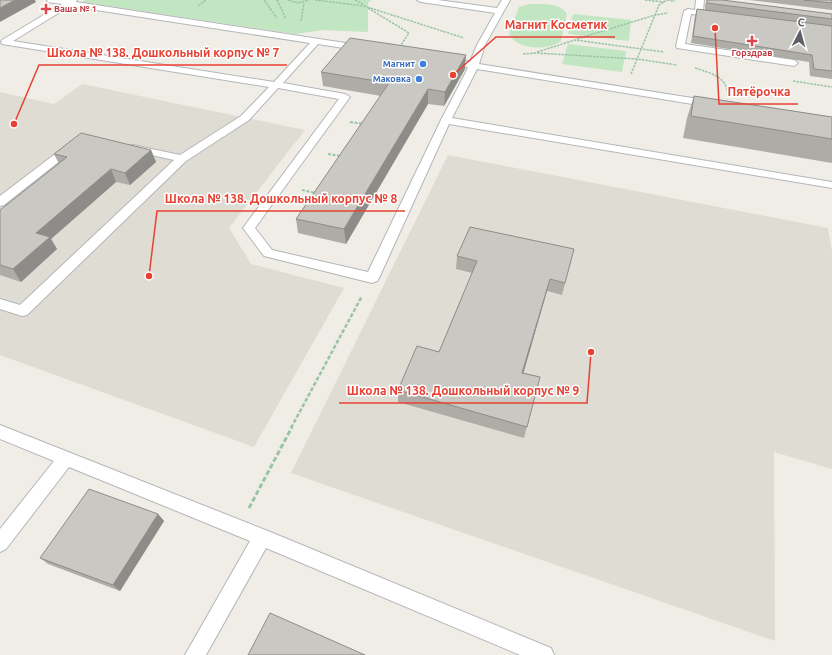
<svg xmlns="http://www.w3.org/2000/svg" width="832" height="655" font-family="Ubuntu,sans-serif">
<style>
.education{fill:#dfdcd3}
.green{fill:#c2e6c2}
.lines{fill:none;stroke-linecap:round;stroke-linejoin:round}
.lane-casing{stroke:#b3b6ba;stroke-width:2}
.path-far3{stroke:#99c5a6;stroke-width:1.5;stroke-dasharray:2.5 1;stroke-linecap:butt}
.path-far2{stroke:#99c5a6;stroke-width:2;stroke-dasharray:3 1.5;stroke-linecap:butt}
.path-far1{stroke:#99c5a6;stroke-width:2.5;stroke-dasharray:4 2;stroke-linecap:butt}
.path{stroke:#99c5a6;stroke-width:3;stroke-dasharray:5 2.5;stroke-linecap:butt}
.lane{fill:#fff;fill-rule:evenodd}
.wall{fill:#aeaca7}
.shaded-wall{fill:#8d8c88}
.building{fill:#cac8c2;stroke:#8d8c88}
.health-dot{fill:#e0444e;stroke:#fff;stroke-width:1.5}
.shop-dot{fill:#3f7fe0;stroke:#fff;stroke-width:1.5}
.labels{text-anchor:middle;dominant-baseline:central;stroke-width:3;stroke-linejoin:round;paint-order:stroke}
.far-health-label{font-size:9px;font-weight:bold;fill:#be3a42;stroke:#fff;text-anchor:start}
.far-shop-label{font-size:9px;font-weight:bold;fill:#366cbe;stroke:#fff;text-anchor:end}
.leader{fill:none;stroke:#e74133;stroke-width:1.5}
.callout-dot{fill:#e74133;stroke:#fff;stroke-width:1.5}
.callout-label{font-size:12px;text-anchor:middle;font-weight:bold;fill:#e74133;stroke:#fff;stroke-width:3;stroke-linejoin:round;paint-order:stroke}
</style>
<rect width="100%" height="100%" fill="#efede5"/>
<path class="education" d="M82,84l223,46 -76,98 22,36 93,24 -90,159 -254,-92v-263l54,12z
M448,155l380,73 4,24v217l-58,-17 1,189 -484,-168z"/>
<path class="green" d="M85,0h286l-3,3v29l-45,-2 -28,4 -213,-32z
M529,4c12,0 31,-2 38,10l-6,27c-14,10 -44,9 -52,-7l10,-27z
M573,14l58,6 -2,21 -61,-7z
M568,44l58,7 -4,21 -60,-8z"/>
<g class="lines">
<defs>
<path id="lane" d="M47,0h30l-1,2 289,44 1,2 -1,2 -3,1 -44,-7 -35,39 62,11 5,3 -95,131 17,22 96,22 73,-152 25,-48 2,-5 -6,-1 -1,-2 4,-3 5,1 7,-17 18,-32 -74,-11 -4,-2h21l59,8 5,-8h8l-25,45 -6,19 232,37 5,3 -5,3 -234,-38 -25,49 380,64v6l-383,-64 -70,154 -2,3 -5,2 -108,-27 -21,-28 96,-129 -61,-11 -29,32 -63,41 -159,154 -5,1 -22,-7v-10l20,6 154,-145 -45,-10 -1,-2 1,-2 4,-1 47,10 61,-39 28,-29 -267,-43 -1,-2 1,-2 60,-36 -14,-2zM70,6l240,37 -36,39 -261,-41z
M696,0h8l-1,11 8,1 1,2 -4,2 -17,-2 -6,30 109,16 4,3 -4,3 -117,-18 -1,-2 8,-35 4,-2 7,1z
M71,144l5,3 -1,2 -71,56 -4,1v-10l67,-51z
M0,425l268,106 283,117 3,7h-34l-254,-107 -60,107h-21l65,-114 -181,-74 -63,82 -6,3v-23l54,-68 -54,-22z"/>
</defs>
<use href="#lane" class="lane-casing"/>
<path class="path-far3" d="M264,0l13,18
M277,0l9,19
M288,0l10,3 11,-3
M315,0l49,6 100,32
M355,0l8,4
M645,0l19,2
M198,6l8,-6
M368,8l41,25 -10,15
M301,21l3,-18
M577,39l78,-24 13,-2
M537,52l38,-12 89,12
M523,54l13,-1 101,6 40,6
M695,68c15,5 31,8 33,26
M631,74l28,-69 8,-5 8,1
M793,81l39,6"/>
<path class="path-far2" d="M350,122l14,2
M328,154l13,2
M302,190l14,3"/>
<path class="path-far1" d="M291,428l71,-132"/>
<path class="path" d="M249,508l43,-81"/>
<use href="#lane" class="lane"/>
</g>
<path class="wall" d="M707,0h15l110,14v65l-22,-3 -1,-14 -118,-19 4,-27 2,-7 90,12 -82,-11v-5z
M749,0h83v10z
M465,69l-21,37 -16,-2 -82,140 -48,-11 -2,-14 85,-123 -58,-10 -2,-14z
M694,96l138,21v46l-149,-25 4,-20z
M151,150l5,12 -26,23 -14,-3 -65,57 6,10 -36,33 -21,-7v-65l59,-46 -5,-10z
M574,249l-12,46 -15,-4 -24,82 17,4 -16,61 -126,-36v-12l41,-38 33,-79 -16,-4 1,-13z
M158,514l6,7 -44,70 -72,-27 -8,-6z"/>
<path class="shaded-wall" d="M15,0h20l1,2 -36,20v-14z
M466,55l-1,14 -21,37 1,-14z
M428,89v15l-82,140 -2,-15z
M151,150l5,12 -26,23 -5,-12z
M111,169l5,13 -65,57 6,10 -36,33 -8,-13 23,-36z
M550,279l-3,12 -27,94 2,-12z
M158,514l6,7 -44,70 -7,-6z"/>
<path class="building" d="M0,0h15l-15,8z
M707,0h15l110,14v5l-125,-16z
M804,0h28v3z
M697,9l135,17v45l-18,-2 -2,-14 -119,-19z
M350,38l116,17 -21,37 -17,-3 -84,140 -48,-10 93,-136 -68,-11z
M694,96l138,21v22l-141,-23z
M81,133l70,17 -26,23 -14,-4 -75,64 14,4 -37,32 -13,-4v-55l67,-53 -13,-3z
M470,227l104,22 -9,34 -15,-4 -28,94 18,4 -13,50 -129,-37 19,-44 22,6 38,-91 -20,-5z
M89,489l69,25 -45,71 -73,-27z
M270,613l95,42h-117z"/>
<g class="health-dot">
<path d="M44 3h4v4h4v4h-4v4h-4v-4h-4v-4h4z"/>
<path d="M750 35h4v4h4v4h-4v4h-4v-4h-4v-4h4z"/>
</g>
<g class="shop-dot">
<circle cx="423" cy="64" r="4"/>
<circle cx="419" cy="79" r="4"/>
</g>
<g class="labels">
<g class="far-health-label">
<text x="54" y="9">Ваша № 1</text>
<text x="752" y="53" text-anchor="middle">Горздрав</text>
</g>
<g class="far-shop-label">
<text x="415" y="64">Магнит</text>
<text x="411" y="79">Маковка</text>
</g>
</g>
<path class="leader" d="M453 75L496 37H615M14 124L39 65H287M715 28L719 104H798M149 276L157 211H405M591 352L587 403H339"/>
<g class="callout-dot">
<circle cx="453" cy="75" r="4"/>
<circle cx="14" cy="124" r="4"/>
<circle cx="715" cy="28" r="4"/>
<circle cx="149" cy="276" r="4"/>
<circle cx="591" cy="352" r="4"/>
</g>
<g class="callout-label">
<text x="556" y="29">Магнит Косметик</text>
<text x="163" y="57">Школа № 138. Дошкольный корпус № 7</text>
<text x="759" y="96">Пятёрочка</text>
<text x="281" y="203">Школа № 138. Дошкольный корпус № 8</text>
<text x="463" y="395">Школа № 138. Дошкольный корпус № 9</text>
</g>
<g transform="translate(800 32) rotate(6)" stroke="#ffffff" stroke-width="3" paint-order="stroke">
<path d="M0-3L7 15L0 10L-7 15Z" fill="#5d6165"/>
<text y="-6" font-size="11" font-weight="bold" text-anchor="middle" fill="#5d6165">С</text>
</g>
</svg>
